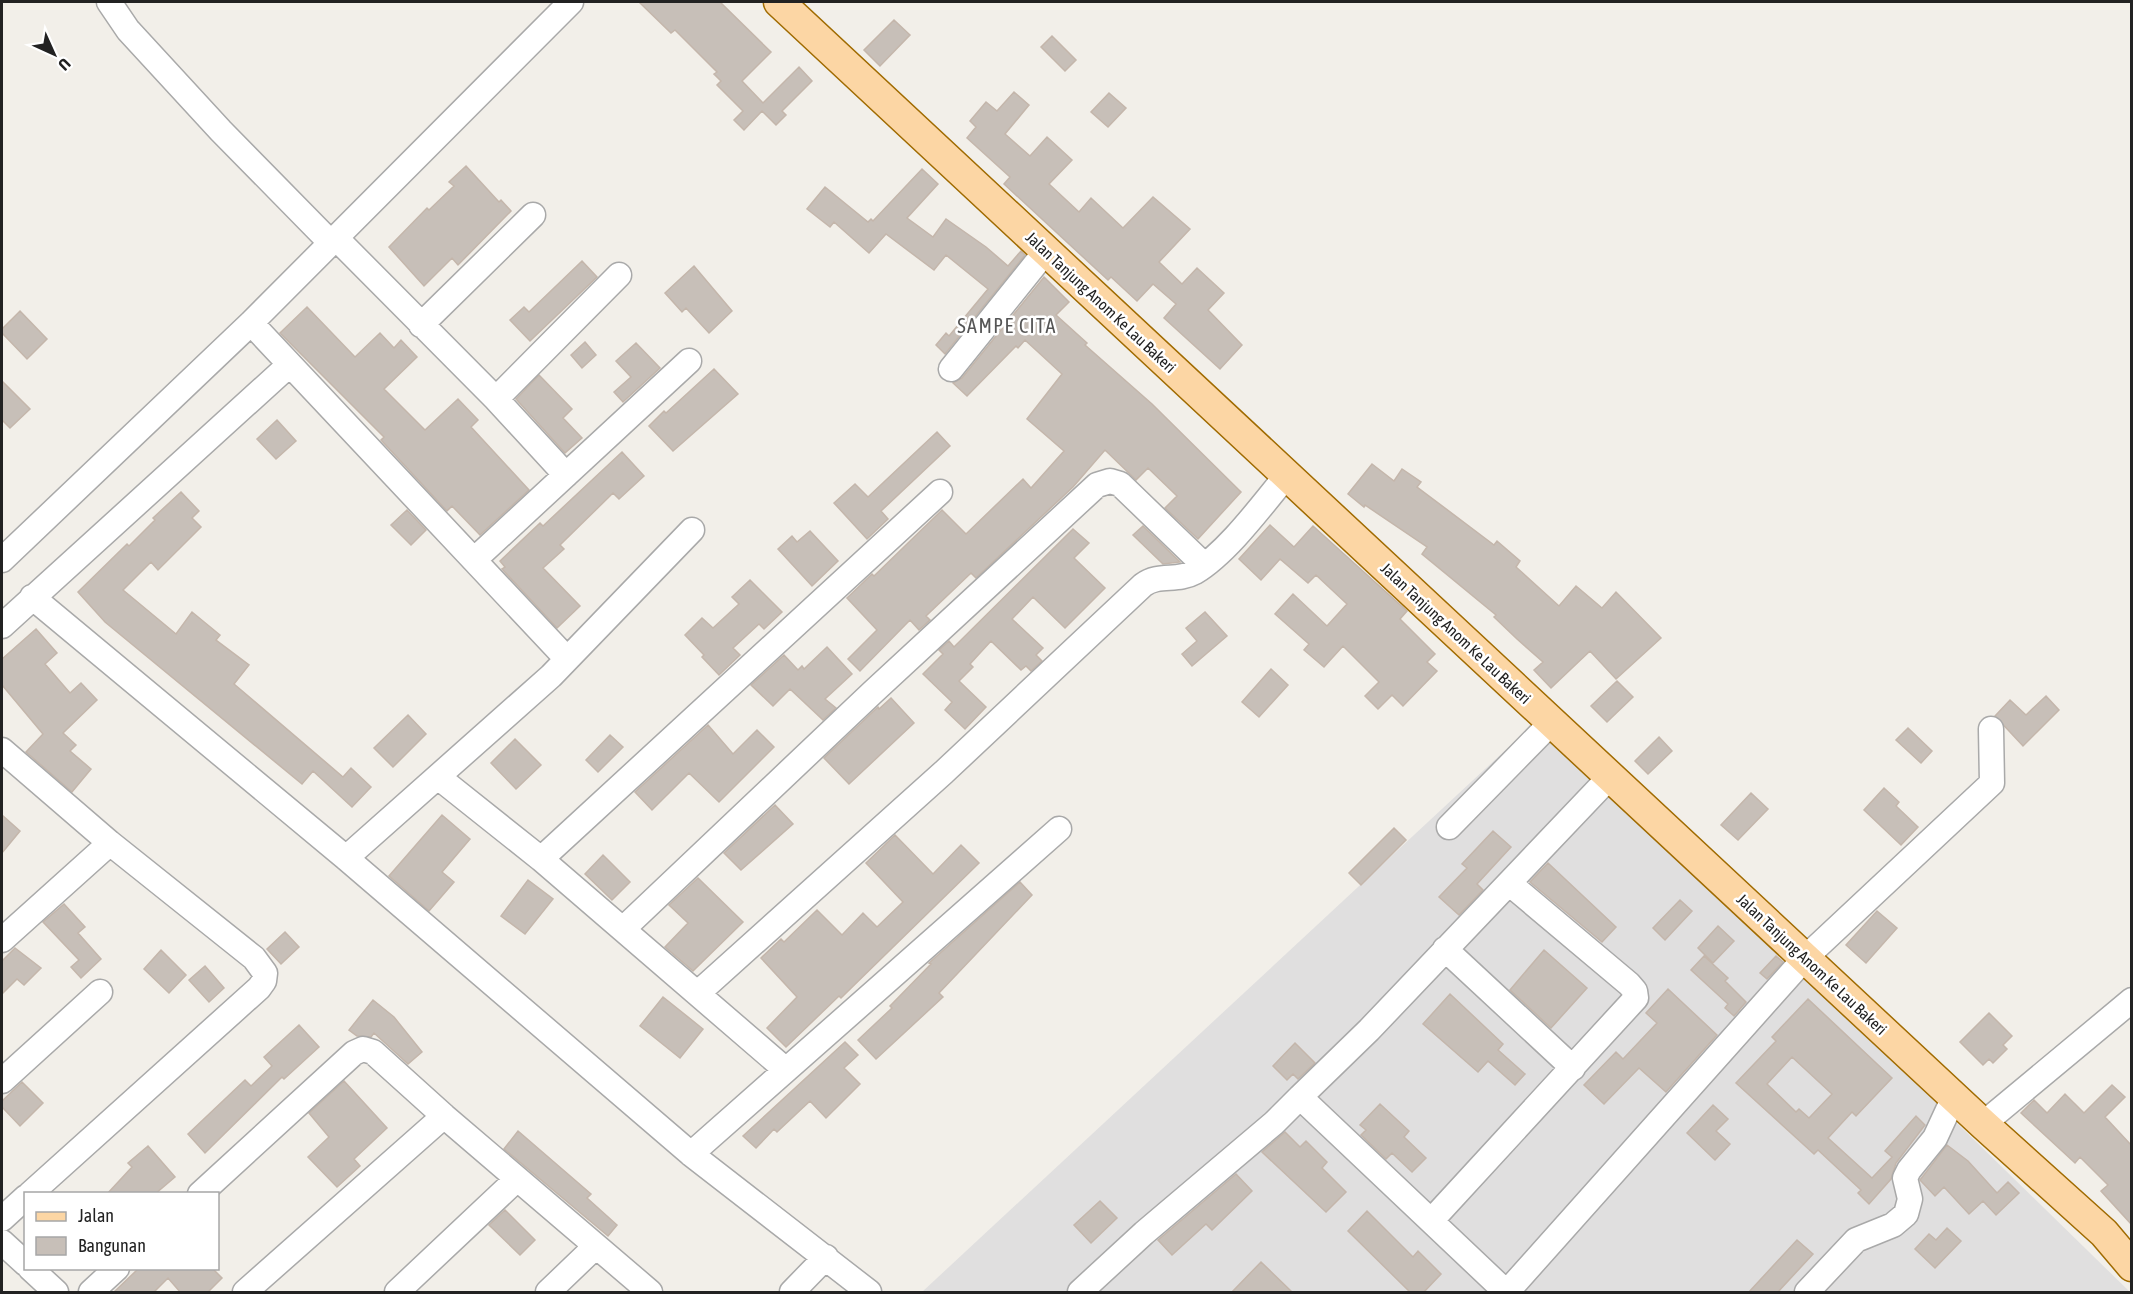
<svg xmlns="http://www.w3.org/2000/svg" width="2133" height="1294" font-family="'Asap Condensed',sans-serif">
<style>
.residential{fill:#e0dfdf}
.building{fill:#c7bfb8;stroke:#c4b6ab;stroke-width:1.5;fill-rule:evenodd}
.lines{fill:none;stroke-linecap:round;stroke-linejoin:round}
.minor-casing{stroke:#a9a9a9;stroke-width:27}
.major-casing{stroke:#a06b00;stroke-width:33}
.minor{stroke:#fff;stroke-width:24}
.major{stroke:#fcd6a4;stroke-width:30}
.labels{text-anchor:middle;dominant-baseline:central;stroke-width:5;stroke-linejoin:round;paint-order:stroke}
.street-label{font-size:16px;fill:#222;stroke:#fff}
.quarter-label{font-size:20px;letter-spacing:1.5px;fill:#555;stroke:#fff}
</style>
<rect width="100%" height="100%" fill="#f2efe9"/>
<path class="residential" d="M1541,717l589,575h-1208z"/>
<path class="building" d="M639,2h81l51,50 -29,29 21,22 36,-36 13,14 -30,30 4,4 -10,10 -14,-14 -18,19 -10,-10 9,-9 -26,-26 4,-4 -7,-7 3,-2 -42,-42 -4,3z
M894,20l16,15 -30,31 -16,-16z
M1052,36l24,24 -11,11 -24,-24z
M1014,92l15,13 -24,29 25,22 17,-19 25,23 -23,24 30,28 12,-14 32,30 30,-31 37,32 -31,33 23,22 15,-16 27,25 -16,17 34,35 -22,24 -56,-51 12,-14 -23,-20 -16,17 -26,-24 -3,3 -104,-96 6,-7 -43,-39 9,-11 -6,-6 16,-19 11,9z
M1109,93l17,15 -18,19 -17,-15z
M466,166l33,36 2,-2 10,11 -53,54 -6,-7 -28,28 -35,-39 38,-39 2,2 25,-24 -5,-4z
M922,169l16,15 -31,34 26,19 13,-18 40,28 22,19 13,-15 4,4 -80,99 -9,-9 10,-12 3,3 39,-47 -42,-34 -12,15 -48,-36 -17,19 -35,-31 -4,5 -23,-18 18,-22 43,35 3,-3 2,2z
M582,261l15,16 -67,64 -20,-21 14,-13 5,5z
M694,266l38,45 -23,22 -23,-25 -4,4 -17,-19z
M1044,277l25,25 -13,13 31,28 -2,2 67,59 89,88 -43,47 -33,-31 12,-12 -29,-28 -12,12 -31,-30 -32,37 -97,91 -5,-5 -45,43 4,4 -11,10 -9,-10 -50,51 -12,-12 29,-29 -30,-32 25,-24 2,2 68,-66 24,24 57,-55 8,9 33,-37 -37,-32 35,-45 -37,-34 -7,8 -2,-2 -49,50 -14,-13 9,-5z
M307,307l48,50 25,-24 14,15 7,-8 16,17 -33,32 41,41 33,-31 20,21 -7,7 58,63 -49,45 -28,-29 -5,5 -66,-71 3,-3 -104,-104z
M20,311l27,28 -20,20 -25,-26v-4z
M585,342l11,13 -14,13 -11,-13z
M636,343l24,25 -37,34 -9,-10 17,-15 -15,-16z
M714,369l24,25 -65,57 -24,-25 15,-15 2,2z
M539,375l33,34 -9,9 19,20 -17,15 -49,-54z
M2,381l28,28 -20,19 -8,-8z
M277,420l19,21 -20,18 -19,-20z
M937,432l13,14 -69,65 7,8 -21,20 -33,-36 21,-19 13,13z
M622,452l22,24 -25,23 -6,-6 -53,52 4,4 -21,19 37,38 -23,22 -55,-59 3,-2 -5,-6 40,-38 3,3z
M1372,464l22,17 8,-12 19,13 -4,5 77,58 3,-4 23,20 -4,6 43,39 17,-20 26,22 14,-16 45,46 -45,41 -26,-28 -39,37 -17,-18 9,-8 -26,-23 -23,-22 2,-2 -74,-61 5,-7 -62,-42 -1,2 -16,-13z
M181,492l18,19 -7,7 9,9 -43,43 -7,-8 -28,28 53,44 16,-22 28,23 -4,5 33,25 -15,19 109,93 8,-9 20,19 -19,20 -39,-36 -11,13 -197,-162 -27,-30 49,-48 2,2 26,-26 -2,-2z
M407,510l19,20 -15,15 -20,-20z
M1270,525l24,22 19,-21 94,85 -7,8 35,35 -8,8 10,9 -34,35 -11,-11 -14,14 -13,-13 14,-14 -36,-36 -19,21 -20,-17 5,-6 -34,-30 18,-20 34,32 20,-22 -31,-29 -8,8 -28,-24 -19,21 -22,-21z
M1143,526l37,36 -17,2 -30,-29z
M1073,529l16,14 -15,15 31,30 -40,40 -32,-31 -21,22 31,29 -7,7 6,6 -11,10 -5,-5 -5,4 -30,-29 -21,23 3,3 -14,14 27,26 -21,22 -20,-19 7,-8 -29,-28 20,-20 -4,-4 10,-9 5,6z
M810,531l28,30 -26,25 -34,-37 14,-13 5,6z
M750,580l32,32 -18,17 -5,-5 -26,24 7,7 -21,20 -17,-18 2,-2 -19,-20 17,-17 11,10 26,-24 -7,-7z
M1205,612l22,24 -35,30 -10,-12 15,-13 -11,-13z
M36,629l21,24 -12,11 25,29 11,-10 16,17 -34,33 13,12 -6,6 21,18 -19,23 -46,-40 17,-18 -41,-49v-26z
M827,647l25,27 -27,25 11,9 -13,12 -33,-31 -17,17 -22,-21 33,-30 14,15 4,-4 2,3z
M1271,669l17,16 -29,32 -17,-15z
M1617,681l16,16 -26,25 -16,-16z
M2046,696l13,14 -36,36 -28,-30 15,-16 16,15z
M891,698l23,25 -65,61 -25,-26 54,-51 1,2z
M408,715l18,19 -33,33 -19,-19z
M708,725l25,29 24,-24 17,17 -55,55 -30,-29 -37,37 -17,-18z
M1908,728l24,23 -11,12 -25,-23z
M610,735l13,12 -25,25 -12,-12z
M1659,737l13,14 -24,23 -13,-13z
M515,739l26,26 -25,24 -25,-26z
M1884,788l15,14 -3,4 22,21 -17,18 -37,-35z
M1751,793l17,16 -30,31 -17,-15z
M775,805l18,19 -52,46 -17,-17z
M2,815l18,16 -18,22z
M442,815l28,24 -28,33 12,10 -25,29 -40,-35z
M1394,828l12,12 -45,45 -12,-12z
M1493,831l18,16 -34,37 6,6 -24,25 -20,-18 28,-29 -5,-4z
M895,835l38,39 28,-29 18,18 -138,135 -2,-2 -53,51 -19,-19 30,-31 -36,-39 20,-19 3,3 33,-32 25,25 21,-22 14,14 26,-25 -37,-39z
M603,855l27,27 -18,18 -27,-26z
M1548,863l68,64 -14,15 -72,-60z
M698,878l45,44 -50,49 -28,-24 23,-24 -19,-18z
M528,880l25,19 -28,35 -24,-18z
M1020,882l12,13 -93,98 4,4 -67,62 -18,-19 34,-32 -2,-2 41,-42 -2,-1z
M1680,900l12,11 -27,29 -12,-12z
M64,904l21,23 -7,6 23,26 -20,19 -10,-11 8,-7 -36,-38z
M1877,911l20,17 -31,35 -20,-18z
M1718,926l16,15 -21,22 -15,-15z
M285,932l14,15 -18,17 -14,-15z
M15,948l26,20 -17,17 -7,-6 -15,15v-33z
M161,950l25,25 -17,18 -25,-24z
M1544,950l43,38 -36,40 -41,-38z
M1704,956l24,22 -3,3 21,21 -12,14 -9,-8 3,-4 -37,-34z
M1776,956l7,6 -16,17 -7,-6z
M205,966l19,22 -15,14 -20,-22z
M1668,989l49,46 -51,57 -27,-24 -35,36 -20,-19 32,-33 7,7 34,-36 -11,-10z
M1450,994l53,50 -5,6 27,24 -10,11 -27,-24 -10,11 -55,-48z
M663,997l40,32 -23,29 -40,-32z
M1808,999l84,79 -36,38 -4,-4 -24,26 44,40 20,-21 -7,-6 31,-35 9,9 -29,38 -5,16 -22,25 -11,-11 3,-3 -43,-40 -4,4 -78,-71 40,-42 -4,-4zM1792,1057l40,37 -23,24 -10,-9 -3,3 -29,-28z
M373,1000l21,17 28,35 -14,12 -34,-31 -3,4 -14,-1 -8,-6z
M1989,1013l23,23 -9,9 4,4 -14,14 -4,-4 -6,6 -23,-23z
M299,1025l20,22 -35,32 -2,-2 -77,76 -17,-19 57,-54 6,6 21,-20 -8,-9z
M845,1042l13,13 -14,13 16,16 -34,34 -16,-17 -33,31 -3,-3 -18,19 -13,-12z
M1295,1043l20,20 -17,16 -5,-5 -6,6 -14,-14z
M344,1081l43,47 -33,31 6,7 -23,21 -29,-30 21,-20 -20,-24z
M22,1082l21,21 -23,23 -18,-19v-6z
M2112,1085l13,12 -20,20 27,29v79l-31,-34 7,-6 -28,-28 -5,6 -54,-50 13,-13 13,13 18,-19 19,19z
M1380,1104l29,27 -5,6 22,21 -14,14 -20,-19 -6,6 -25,-24 5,-5 -6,-5z
M1713,1105l15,14 -12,12 14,13 -15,16 -28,-27z
M518,1131l73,63 -4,4 30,27 -9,11 -104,-87z
M1285,1132l15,15 6,-6 21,21 -5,6 24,24 -20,20 -64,-60z
M1947,1145l21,16 29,32 11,-11 11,11 -23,22 -13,-14 -14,13 -25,-27 -9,9 -15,-16z
M148,1146l27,31 -20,17h-48l25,-27 -4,-4z
M1236,1174l16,17 -40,39 -6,-6 -34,31 -14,-15z
M1100,1201l17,17 -26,25 -17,-18z
M505,1210l30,30 -15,15 -31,-30z
M1367,1211l46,46 5,-6 23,23 -18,19h-12l-63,-62z
M1947,1228l14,13 -26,27 -20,-19 14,-15 7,6z
M1797,1240l16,14 -36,39h-29z
M1261,1262l32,31h-62z
M138,1269h75l9,9 -15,15h-26l-13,-15 -15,15h-40z"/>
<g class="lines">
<defs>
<path id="minor" d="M109,2l19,28 93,101 110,112
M336,238l160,161 70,76
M251,323l316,336
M421,325l112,-110
M951,369l95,-118
M496,399l123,-124
M2,560l249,-237 320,-321
M474,560l215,-199
M32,597l314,261 345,296 178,138
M2,626l286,-260
M2,750l108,93 144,115 11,15 -1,8 -5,7 -229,206
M438,777l103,82 245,211
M1449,827l103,-105
M346,858l205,-182 141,-146
M541,859l399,-367
M623,929l250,-237 224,-207 13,-4 10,3 84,81
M2,940l108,-97
M1445,949l128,119
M698,993l246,-221 199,-187c16,-12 34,-3 52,-13 33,-20 67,-67 92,-97
M2,1081l98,-89
M1300,1097l69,-67 237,-249 -5,-13
M1983,1124l149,-124
M691,1154l368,-325
M200,1194l154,-141 9,-4 10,3 71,64 206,176
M2,1219l24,-22
M1431,1221l205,-223 -1,-7 -6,-7 -119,-100
M2,1242l24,22
M30,1268l26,24
M91,1292l26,-24
M245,1292l199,-176
M397,1292l120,-113
M548,1292l48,-46
M792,1292l34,-35
M1080,1292l64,-59 130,-110 26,-26 206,195
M1507,1292l298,-334 187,-175 -1,-54
M1807,1292l49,-52 37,-15 13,-11 4,-15 -5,-21 4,-8 26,-32 19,-41"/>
<path id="major" d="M779,2l1204,1122 121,109 28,33"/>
</defs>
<use href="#minor" class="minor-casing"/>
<use href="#major" class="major-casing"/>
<use href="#minor" class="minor"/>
<use href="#major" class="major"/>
</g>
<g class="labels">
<g class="street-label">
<text transform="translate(1101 302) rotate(43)">Jalan Tanjung Anom Ke Lau Bakeri</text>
<text transform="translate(1456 633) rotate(43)">Jalan Tanjung Anom Ke Lau Bakeri</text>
<text transform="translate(1812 964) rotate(43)">Jalan Tanjung Anom Ke Lau Bakeri</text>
</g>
<g class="quarter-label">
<text x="1007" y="325">SAMPE CITA</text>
</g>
</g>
<rect width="2133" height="1294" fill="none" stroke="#222222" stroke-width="6"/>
<rect x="24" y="1192" width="195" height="78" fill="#ffffff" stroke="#a7a7a7" stroke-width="1.5"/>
<rect x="36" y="1212" width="30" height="9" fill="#fcd6a4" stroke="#a7a7a7" stroke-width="1.5"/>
<text x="78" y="1222" font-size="18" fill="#222222">Jalan</text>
<rect x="36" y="1237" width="30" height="18" fill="#c7bfb8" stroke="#a7a7a7" stroke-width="1.5"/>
<text x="78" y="1252" font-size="18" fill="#222222">Bangunan</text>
<g transform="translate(54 54) rotate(135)" stroke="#ffffff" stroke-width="4.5" paint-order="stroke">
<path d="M0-4.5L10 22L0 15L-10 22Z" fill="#222222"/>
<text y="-9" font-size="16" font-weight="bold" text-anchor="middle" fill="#222222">U</text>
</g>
</svg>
